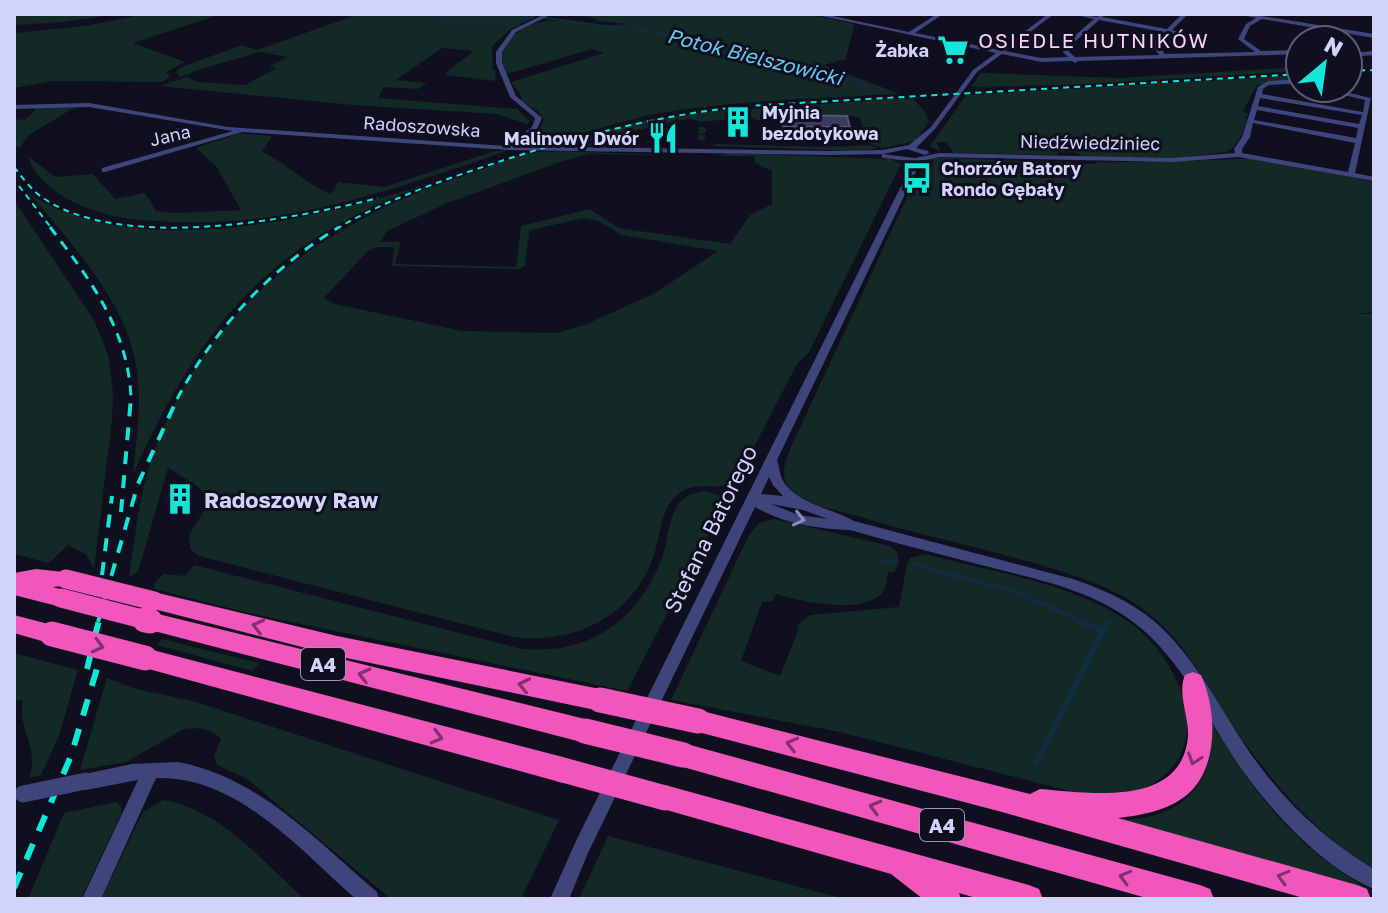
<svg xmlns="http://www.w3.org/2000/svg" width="1388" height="913" font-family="'Golos Text',sans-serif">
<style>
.green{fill:#122925;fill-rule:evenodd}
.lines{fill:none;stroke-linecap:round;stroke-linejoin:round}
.stream-far2{stroke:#112c41;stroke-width:2}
.stream-far1{stroke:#112c41;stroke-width:4}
.stream{stroke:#112c41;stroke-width:6}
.minor{fill:#3d457b;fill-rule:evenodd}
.highway{fill:#f156ba;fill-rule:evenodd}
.rail-far3{stroke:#12e6d8;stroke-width:2;stroke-dasharray:6 5;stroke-linecap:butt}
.rail-far2{stroke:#12e6d8;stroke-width:3;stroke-dasharray:10 8;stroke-linecap:butt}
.rail-far1{stroke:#12e6d8;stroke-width:4;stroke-dasharray:13 11;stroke-linecap:butt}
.rail{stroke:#12e6d8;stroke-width:6;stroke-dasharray:17 14;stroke-linecap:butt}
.minor-bridge{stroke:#3d457b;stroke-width:17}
.highway-bridge-far1{stroke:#f156ba;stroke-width:19}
.highway-bridge{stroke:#f156ba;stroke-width:25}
.wall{fill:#2b294c}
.shaded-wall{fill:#181733}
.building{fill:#3c3b5f;stroke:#545377;stroke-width:2}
.oneway{stroke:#878cbb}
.oneway2{stroke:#80326d}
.labels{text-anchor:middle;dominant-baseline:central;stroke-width:6;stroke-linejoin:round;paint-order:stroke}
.far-poi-label{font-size:18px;font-weight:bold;fill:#d1d3fb;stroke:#0f0f20;text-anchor:end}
.far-street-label{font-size:18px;fill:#d1d3fb;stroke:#0f0f20}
.far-neighbourhood-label{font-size:20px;letter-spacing:2px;fill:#fbd3f3;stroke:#0f0f20}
.far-water-label{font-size:20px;font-style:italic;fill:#68caf3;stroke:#0f0f20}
.shield{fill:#0f0f20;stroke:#9798b9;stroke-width:2}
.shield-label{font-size:20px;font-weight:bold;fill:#d1d3fb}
.poi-label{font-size:22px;font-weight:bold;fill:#d1d3fb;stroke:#0f0f20;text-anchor:start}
.street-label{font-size:22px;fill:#d1d3fb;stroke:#0f0f20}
</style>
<rect width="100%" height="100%" fill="#0f0f20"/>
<path class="green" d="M14,14h103l-54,8 -49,3z
M145,14h76l-88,29 52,19 -19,10 4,5 -7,5 -110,-1 -39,7v-55l71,-7z
M359,14h175l1,3 -24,12 -19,17 1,21 -3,1 6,3 -1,10 -49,-6v-3l28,-21 -32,-3 -46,32 31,3 -9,6 -34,-2 -6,11 139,11 13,12 -3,3 -31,-10 -143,-9 -193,-19 27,-9 11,5 47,3 32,-17 -8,-2 19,-9 -29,-5 -68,20 3,1 -15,4 -3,-5 3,-4 63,-23 15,5z
M575,14h231l48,10 -8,35 -22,6 76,29c-82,4 -164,6 -245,20 -35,6 -109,34 -136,30v-3l21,-13 4,-8 -6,-9 -16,-9 -2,-9 -9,-11 93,-29 -12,-4 -85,25 -5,-11 1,-15c36,-48 74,-16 124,-24l-31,-3 1,-2z
M1300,67v4l-231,14 -98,2 10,-14 139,5z
M1300,75v6l-43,4 -14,26 5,3c-3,14 -9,33 -22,38l-47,6 -94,-1 -11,-5h-16l-1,3 -103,-2 -8,-11h-10l5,10 -11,-6 36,-51z
M912,98l12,12 5,12 -14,19 -32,7 -15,-5 -8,-25 -8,-2 -5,2 -87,-1v4l-12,-4 -47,5 -1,4 6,2v4l-7,3h7l-2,5h-6l2,-19 -13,-2 -105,24 51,3 -81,-1 89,-24 62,-9z
M75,107l-46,28 -10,13 -5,-4v-24l12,-1 11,-11z
M239,133l33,3 -10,16c27,12 41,31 69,42l7,-12 46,5 111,-36h12c-109,37 -216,76 -333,71 -39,-2 -65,-3 -101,-20 -17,-9 -41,-26 -45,-46l27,21 38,-3 22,25 30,-6 11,18 20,2 65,-3 -25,-44 -20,-18z
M716,144l107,3 46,-2 10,3 -23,3 -145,-5z
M560,151l138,5 -109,-2 -29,8 -113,41 -60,28 -7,11h21l-6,22 121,3 5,-41 69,-17 29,19 111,16 20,-29 22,-11v-33l-17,-8v-7h-39l14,-3 161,6 10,5 -92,188 -12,12 -61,118c-21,11 -44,-5 -63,17 -12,13 -13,36 -18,53 -19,62 -78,93 -141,85l-315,-81 -9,-7 -1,-14 20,-32 -10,-16 -31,-19 -30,104 -9,6c6,-38 9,-78 21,-114 50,-152 169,-241 316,-289 21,-7 42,-17 64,-22 10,-2 20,0 30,-2zM584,218l14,3 24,14 96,16 -63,42 -68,31 -31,9 -93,-2 -128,-27 -11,-6 44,-47 8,-4h18l-2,19 126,3 7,-3 4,-34 2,-2z
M932,157l165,7 -1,-2c48,1 99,-2 145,-3 44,-2 91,15 133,23v130l-20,2h20v554c-54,-31 -93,-75 -129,-125 -48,-68 -65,-127 -151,-160 -75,-29 -156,-42 -233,-66 -22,-6 -57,-12 -72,-30 -10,-12 -3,-27 2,-40l117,-252 12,-10 2,-18z
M437,181c-161,55 -237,141 -304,294 3,-34 9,-71 4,-104 -9,-68 -64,-125 -106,-176 109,68 292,23 406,-14z
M14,200l80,120 14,35 5,37 -1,28 -18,149 -8,-15 -18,-9 -19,18 -35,-9z
M705,491l21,6v3l-99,191 -379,-78 -93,-24 -1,-5 9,-10 22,2 9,-11 328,84c67,6 116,-28 140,-91 6,-16 6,-39 16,-53 7,-10 16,-12 27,-14z
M774,519l116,27 7,6 2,11 -5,9h-6c-1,6 -1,13 -4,18 -16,27 -85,11 -108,4l-4,7 -10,1 -21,59 39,15 19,-48 -3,-2 14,-11 89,-8 8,-43 3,-6 15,-4c66,18 140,27 198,64 53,33 98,126 29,166 -23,14 -53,9 -79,8l-233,-60 -169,-32 78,-165 10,-12z
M162,639l97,24 -6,8 -96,-26z
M14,653l64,17 -19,66 -18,39 -12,3c11,-32 -13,-50 -6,-78l-9,1z
M107,678l29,11 57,12 366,119 -38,79h-130l-144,-120 -30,-14 -3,-9 7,-17c-9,-11 -24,-12 -37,-10l-58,33 -46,8z
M1210,719c43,75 87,131 164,173l-252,-72c62,-2 96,-38 88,-101z
M163,800c58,10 98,60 141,99h-203l42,-87z
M116,802l5,4v8l-40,85h-53l36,-86z
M608,836l237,63h-266z"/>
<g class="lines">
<path class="stream-far2" d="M420,14l52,8 60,-4
M545,18l114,15 55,17 111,19 42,17"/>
<path class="stream-far1" d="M882,562l13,-1
M913,564l106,29 64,29"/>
<path class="stream" d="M1078,620l25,11
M1036,763l71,-140"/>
<path class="minor" d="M545,14h7l-36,18 -14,20v11l14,33 26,22 -5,11 -22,17 316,5 52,-1 26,-5 22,-18 42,-57 23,-17 -184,-39h11l86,18 28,-18h6l-28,19 85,17 48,-36h6l-49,37 36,7 27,-1 -5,-5 1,-7 30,-26 -22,-5 25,3 4,-3 3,2 -2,1 65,12 15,-15h6l-16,16 25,6 -3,2 -24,-5 -12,12 7,9 90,-2 -17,-13 8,-15 10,-6 -19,-4h12l125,20v4l-112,-19 -12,7 -6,13 17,12 39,-1v4l-222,7 -3,2 -3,-2 -31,1 -39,-8 -25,18 -42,57 -19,19 12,3 1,2 -4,2 -18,-6 -24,5 -52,1 -323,-5 -266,-18 -137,40h-3v-4l131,-37 -144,-24 -75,2v-4l75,-2 139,24 278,19 26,-19 3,-9 -25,-21 -14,-34v-11l16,-22zM1099,20l65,12 -12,13 7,10 -84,2 -6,-5 1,-6z
M1374,51v4l-26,2v-4z
M1348,78l12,2 -12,2z
M1300,79v4l-31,2 -6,4 -1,5 101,18 2,-12 -50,-12h12l44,10 -16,75 19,4v4l-135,-24 -67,5 -233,-5 -18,4 -144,299c2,6 3,14 5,19 13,24 49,29 72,42l219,58c29,10 57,22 81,42 48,41 72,103 111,152 30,39 67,71 109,96v20c-56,-23 -116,-91 -147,-142 -25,-41 -48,-86 -85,-118 -44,-38 -102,-49 -157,-63 -45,-12 -90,-23 -135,-36 -33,-1 -66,-6 -95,-23l-167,346 -19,46h-19l26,-58 337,-679 -28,-4h-3v-4l33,4 24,-5 233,5 63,-5 -1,-4 8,-12 16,-50 10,-6zM1260,98l102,17 -3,9 -101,-18zM1257,110l101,18 -2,10 -102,-18zM1253,123l102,20 -7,29 -106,-19v-4l8,-12zM769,477l4,8 10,11 -22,-2zM771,504l32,6 25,9 -29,-4z
M178,762c82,16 138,78 199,130l2,7h-23c-56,-49 -119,-124 -200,-121l-55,121h-19l56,-119 -52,10 -6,-3 -3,-6 3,-6 52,-11z"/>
<path class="highway" d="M36,569l37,4 3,6 -3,6 -20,2 16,5 3,6 -3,6 -8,3 -47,-12v-22z
M154,592l183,44 263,53 8,3 4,8 -4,8 -8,3 -263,-55 -191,-49 -3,-6 3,-6z
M150,612l435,107 9,4 3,8 -3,8 -9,4 -435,-113 -8,-2 -3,-7 3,-7z
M14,615l46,12 3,7 -3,7 -8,3 -38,-11z
M145,648l418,109 9,4 4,9 -4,9 -9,4 -418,-115 -8,-3 -3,-7 3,-7z
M1193,672l8,3c16,35 18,92 -13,119 -20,17 -46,21 -70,24l239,67 10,4 4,10h-64l-305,-87 -304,-80 -9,-3 -3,-8 3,-8 9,-3 332,84 10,-5c51,4 142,19 148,-53 1,-19 -11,-43 -3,-61z
M683,743l517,142 10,4 4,10h-64l-467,-132 -9,-3 -3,-9 3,-9z
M665,785l364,100 10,4 4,10h-64l-20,-6 2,6h-38l-32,-25 -235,-67 -4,-9 4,-9z"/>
<path class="rail-far3" d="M1348,71l26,-1
M14,167c9,11 17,23 29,31 79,54 248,22 335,0
M19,186l33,43
M336,229c48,-28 101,-47 153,-64 85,-28 169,-50 258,-59l553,-32"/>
<path class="rail-far2" d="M50,227c40,52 79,104 81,172
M177,399c38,-71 93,-130 162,-172"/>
<path class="rail-far1" d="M121,512l10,-115
M102,575l10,-79
M98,622l40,-138 40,-87"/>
<path class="rail" d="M87,669l12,-49
M14,888l57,-132 30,-101"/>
<path class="minor-bridge" d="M23,794l63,-13"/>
<path class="highway-bridge-far1" d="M66,579l88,22
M61,598l89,23"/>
<path class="highway-bridge" d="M145,620l5,1
M52,634l93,24
M600,700l98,21
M585,731l98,24
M563,770l102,28"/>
</g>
<path class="wall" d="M781,115l69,12v4l-68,-1z"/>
<path class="shaded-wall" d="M187,488l2,4 -2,11 -16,3 -3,-4z"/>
<path class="building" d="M781,115l66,1 3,11h-67z
M187,488l-3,11 -16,3 3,-11z"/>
<defs><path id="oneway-chevron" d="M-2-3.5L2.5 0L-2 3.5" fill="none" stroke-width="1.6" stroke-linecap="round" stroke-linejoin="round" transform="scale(2)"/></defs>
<use class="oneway" href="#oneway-chevron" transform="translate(799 519) rotate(13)"/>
<g class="oneway2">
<use href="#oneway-chevron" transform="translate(258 626) rotate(-166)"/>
<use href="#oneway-chevron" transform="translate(98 646) rotate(15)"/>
<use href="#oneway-chevron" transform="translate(364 675) rotate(-166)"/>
<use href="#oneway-chevron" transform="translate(524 685) rotate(-168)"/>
<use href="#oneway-chevron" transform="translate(437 737) rotate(15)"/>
<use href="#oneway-chevron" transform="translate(792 744) rotate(-166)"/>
<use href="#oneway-chevron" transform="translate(1194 759) rotate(109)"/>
<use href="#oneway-chevron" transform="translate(875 807) rotate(-165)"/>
<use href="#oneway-chevron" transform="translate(1125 877) rotate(-164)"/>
<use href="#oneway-chevron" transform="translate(1283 877) rotate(-164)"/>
</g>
<defs>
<symbol id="supermarket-bare" viewBox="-9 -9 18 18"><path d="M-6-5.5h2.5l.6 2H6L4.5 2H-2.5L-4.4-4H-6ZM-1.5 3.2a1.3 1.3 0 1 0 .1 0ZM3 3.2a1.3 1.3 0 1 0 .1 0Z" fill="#12e6d8" stroke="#0f0f20" stroke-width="2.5" paint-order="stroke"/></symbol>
<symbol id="building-bare" viewBox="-9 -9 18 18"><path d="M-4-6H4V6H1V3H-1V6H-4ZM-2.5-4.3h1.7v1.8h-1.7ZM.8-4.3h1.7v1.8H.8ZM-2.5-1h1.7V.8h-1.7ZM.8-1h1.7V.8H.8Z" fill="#12e6d8" stroke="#0f0f20" stroke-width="2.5" paint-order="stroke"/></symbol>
<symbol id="restaurant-bare" viewBox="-9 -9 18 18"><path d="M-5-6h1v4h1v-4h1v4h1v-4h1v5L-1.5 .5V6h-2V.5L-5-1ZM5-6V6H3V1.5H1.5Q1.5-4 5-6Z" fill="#12e6d8" stroke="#0f0f20" stroke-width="2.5" paint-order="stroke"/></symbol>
<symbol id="bus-bare" viewBox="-9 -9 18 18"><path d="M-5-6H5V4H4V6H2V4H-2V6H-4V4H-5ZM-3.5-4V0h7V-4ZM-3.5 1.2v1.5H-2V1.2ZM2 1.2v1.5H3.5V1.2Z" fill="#12e6d8" stroke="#0f0f20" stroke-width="2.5" paint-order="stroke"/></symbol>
</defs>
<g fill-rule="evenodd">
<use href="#supermarket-bare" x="931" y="28" width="44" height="44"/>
<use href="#building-bare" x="716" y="100" width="44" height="44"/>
<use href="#restaurant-bare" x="641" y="116" width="44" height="44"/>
<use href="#bus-bare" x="895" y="156" width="44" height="44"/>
<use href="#building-bare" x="158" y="477" width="44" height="44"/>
</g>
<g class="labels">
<g class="far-poi-label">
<text x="929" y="50">Żabka</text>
<text x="762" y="112" text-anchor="start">Myjnia<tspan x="762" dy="21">bezdotykowa</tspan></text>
<text x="639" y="138">Malinowy Dwór</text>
<text x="941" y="168" text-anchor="start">Chorzów Batory<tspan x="941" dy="21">Rondo Gębały</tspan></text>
</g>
<g class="far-street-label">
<text transform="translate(422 126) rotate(4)">Radoszowska</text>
<text transform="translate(170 135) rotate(-13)">Jana</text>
<text transform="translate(1090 142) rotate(1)">Niedźwiedziniec</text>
</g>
<g class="far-neighbourhood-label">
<text x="1094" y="40">OSIEDLE HUTNIKÓW</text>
</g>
<g class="far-water-label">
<text transform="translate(755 56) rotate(14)">Potok Bielszowicki</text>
</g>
<g class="shield">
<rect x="301" y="648" width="44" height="32" rx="6"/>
<rect x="920" y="809" width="44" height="32" rx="6"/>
</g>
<g class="shield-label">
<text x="323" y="664">A4</text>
<text x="942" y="825">A4</text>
</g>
<g class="poi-label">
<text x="204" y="499">Radoszowy Raw</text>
</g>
<g class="street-label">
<text transform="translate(710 529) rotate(-64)">Stefana Batorego</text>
</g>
</g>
<rect width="1388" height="913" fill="none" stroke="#d1d3fb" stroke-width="32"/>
<g transform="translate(1324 64) rotate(29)"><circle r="38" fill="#0f0f20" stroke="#5d5d78" stroke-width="2"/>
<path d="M0-6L14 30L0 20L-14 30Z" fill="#12e6d8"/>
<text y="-12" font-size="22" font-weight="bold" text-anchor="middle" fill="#d1d3fb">N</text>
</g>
</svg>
